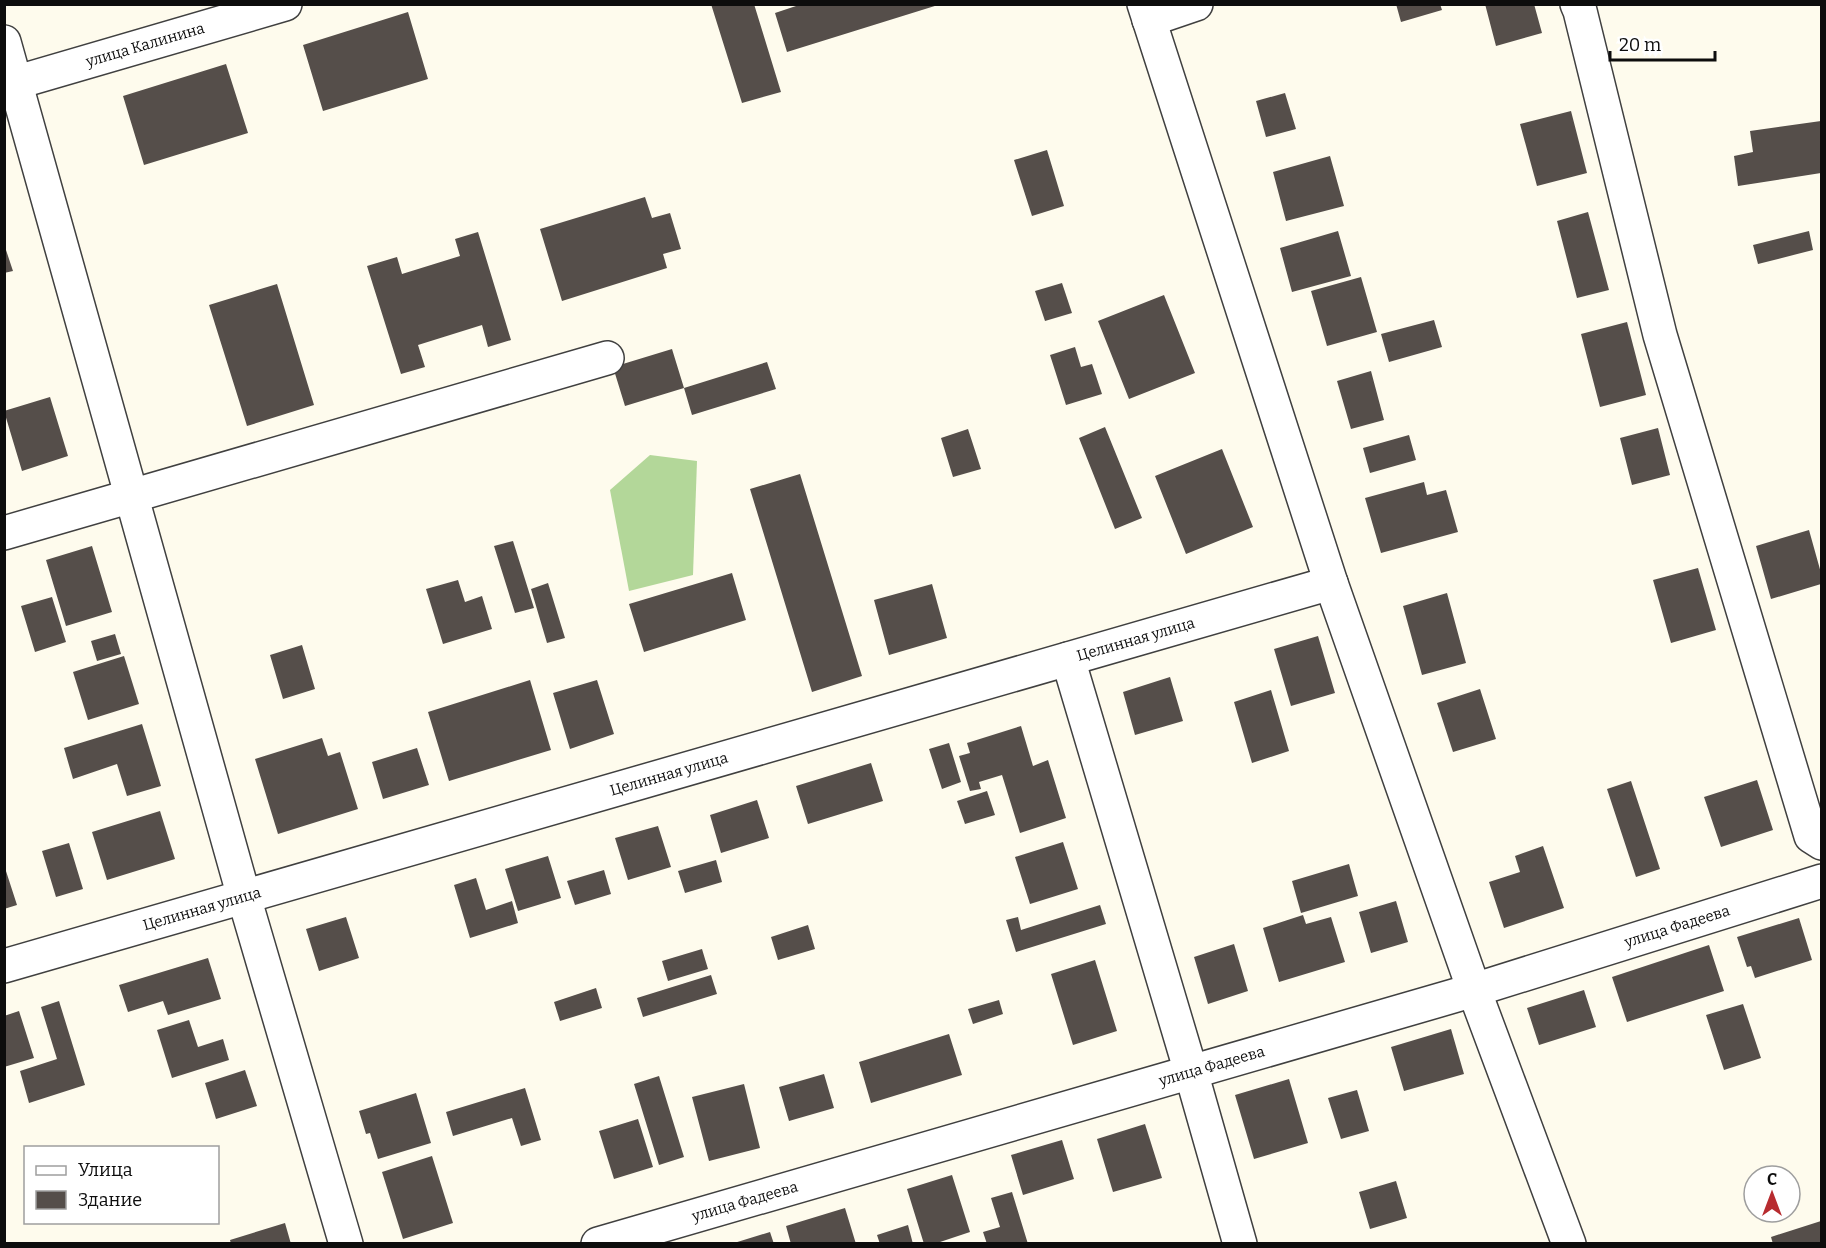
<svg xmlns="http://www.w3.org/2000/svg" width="1826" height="1248" font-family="Bitter,serif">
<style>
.forest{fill:#b3d799}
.building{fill:#554e4a}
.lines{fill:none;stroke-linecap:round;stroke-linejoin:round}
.minor-casing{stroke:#404040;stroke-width:36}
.minor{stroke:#fff;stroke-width:33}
.labels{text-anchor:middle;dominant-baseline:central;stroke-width:6;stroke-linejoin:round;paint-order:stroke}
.street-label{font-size:15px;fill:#0d0d0d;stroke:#fff}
</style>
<rect width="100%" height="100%" fill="#fefbed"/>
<path class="forest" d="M650,455l47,6 -4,114 -64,16 -19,-101z"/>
<path class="building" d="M711,4h43l27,88 -39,11z
M802,4h136v1l-151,47 -12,-39z
M1396,4h44l2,6 -41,12z
M1485,4h49l8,29 -46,13z
M408,12l20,67 -105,32 -20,-66z
M226,64l22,69 -104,32 -21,-69z
M1285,93l11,36 -30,8 -10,-36z
M1571,111l16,62 -50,13 -17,-62z
M1821,121v40h-1l1,12 -83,13 -4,-30 19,-4 -3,-21z
M1047,150l17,56 -32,10 -18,-56z
M1330,156l14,50 -58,15 -13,-49z
M645,197l7,21 18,-5 11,36 -18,5 4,14 -105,33 -22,-72z
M1588,212l21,78 -32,8 -20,-77z
M1338,231l13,45 -59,16 -12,-44z
M1809,231l4,19 -55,14 -5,-19z
M478,232l33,108 -23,7 -6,-22 -64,20 7,22 -24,7 -34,-108 30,-9 5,17 58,-18 -5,-17z
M4,244l9,27 -9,2z
M1361,277l16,55 -50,14 -16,-55z
M1062,283l10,30 -27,8 -10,-30z
M277,284l37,121 -67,21 -38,-121z
M1164,295l31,78 -66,26 -31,-78z
M1434,320l8,27 -53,15 -8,-28z
M1627,322l19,73 -46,12 -19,-73z
M1075,347l6,20 11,-3 10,30 -36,11 -16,-50z
M672,349l12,39 -59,18 -12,-39z
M767,362l9,27 -84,26 -8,-27z
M1371,371l13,49 -33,9 -14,-48z
M50,397l18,59 -46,15 -18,-60z
M1105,427l37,91 -27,11 -36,-91z
M1658,428l12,47 -38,10 -12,-47z
M968,429l13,40 -28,8 -12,-39z
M1409,435l7,25 -46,13 -7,-25z
M1222,449l31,78 -67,27 -31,-78z
M800,474l62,202 -50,16 -62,-203z
M1424,482l3,13 19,-5 12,42 -77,21 -16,-55z
M1809,530l12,43v11l-50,15 -15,-53z
M513,541l21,67 -19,5 -21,-67z
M92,546l20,66 -46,14 -20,-66z
M1698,568l18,62 -45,13 -18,-63z
M732,573l14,47 -102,32 -15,-48z
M458,580l7,22 17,-6 10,33 -49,15 -17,-55z
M548,583l17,55 -18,5 -16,-54z
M932,584l15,54 -58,17 -15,-55z
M1447,593l19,70 -44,12 -19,-69z
M52,597l14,45 -31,10 -14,-46z
M115,634l6,20 -24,7 -6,-20z
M1318,636l17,57 -44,13 -17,-57z
M302,645l13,44 -32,10 -13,-44z
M124,656l15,48 -51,16 -15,-48z
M1170,677l13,44 -48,14 -12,-43z
M530,680l21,70 -102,31 -21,-69z
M597,680l17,54 -44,15 -17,-56z
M1480,689l16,50 -43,13 -16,-49z
M1271,690l18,61 -37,12 -18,-61z
M142,724l19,62 -34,10 -10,-32 -44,15 -9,-31z
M1021,726l12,40 15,-6 18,58 -46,15 -18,-58 -23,7 2,7 -11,2 -11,-35 11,-3 -3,-10z
M322,738l6,18 12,-4 18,57 -80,25 -23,-75z
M949,743l12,39 -19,7 -13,-40z
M417,748l12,37 -46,14 -11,-37z
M871,763l12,38 -75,23 -12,-38z
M1757,780l16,50 -52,17 -17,-50z
M1631,781l29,88 -24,8 -29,-88z
M987,791l8,24 -30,9 -8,-23z
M757,800l12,38 -48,15 -11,-38z
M160,811l15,48 -68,21 -15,-48z
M658,826l13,41 -43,13 -13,-42z
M1063,842l15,47 -48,15 -15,-47z
M69,843l14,46 -27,8 -14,-46z
M1543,846l21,62 -60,20 -15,-46 31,-10 -5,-16z
M548,856l13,42 -43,13 -13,-42z
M716,860l6,22 -37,11 -7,-22z
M1349,864l9,32 -57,17 -9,-32z
M5,868l12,37 -13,4v-40z
M604,870l7,24 -36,11 -8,-24z
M476,878l10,32 26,-9 6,22 -48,15 -16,-53z
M1396,901l12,41 -37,11 -12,-41z
M1100,905l6,19 -90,28 -10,-32 12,-3 3,13z
M1303,915l3,9 25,-7 14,45 -66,20 -16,-54z
M346,917l13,41 -40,13 -13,-42z
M1799,918l13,42 -57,18 -4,-12 -4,1 -10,-30z
M808,925l7,24 -37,11 -7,-23z
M1234,944l14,47 -40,13 -14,-47z
M1709,945l15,46 -97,31 -15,-45z
M702,949l6,20 -40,12 -6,-20z
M208,958l13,41 -53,16 -5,-14 -35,11 -9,-27z
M1095,960l22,71 -44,14 -22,-71z
M711,975l6,19 -74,23 -6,-19z
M596,988l6,20 -42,13 -6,-19z
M1584,990l12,37 -57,18 -12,-37z
M999,1000l4,14 -30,10 -5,-15z
M59,1001l26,84 -56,18 -9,-32 37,-12 -16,-52z
M1743,1004l18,54 -37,12 -18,-55z
M19,1011l15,47 -30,9v-51z
M189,1020l9,27 25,-8 6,21 -57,18 -15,-48z
M1451,1029l13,45 -60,17 -13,-44z
M949,1034l13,41 -91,28 -12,-41z
M245,1070l12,36 -41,13 -11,-36z
M824,1074l10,34 -45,13 -10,-34z
M659,1076l25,81 -25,8 -25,-81z
M1289,1079l19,64 -54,16 -19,-64z
M744,1084l16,64 -51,13 -17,-64z
M525,1088l16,52 -20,6 -9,-28 -59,18 -7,-24z
M1357,1090l12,41 -28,8 -13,-41z
M416,1093l15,50 -53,16 -8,-26 -4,1 -7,-23z
M638,1119l15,48 -39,12 -15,-48z
M1145,1124l17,54 -49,14 -16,-53z
M1062,1140l12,39 -51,16 -12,-40z
M432,1156l21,67 -50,16 -21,-67z
M952,1175l18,57 -36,12h-10l-17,-55z
M1396,1181l11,37 -37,11 -11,-37z
M1012,1192l16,52h-41l-4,-12 17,-5 -9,-29z
M845,1208l11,36h-65l-5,-18z
M1821,1221v23h-48l-2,-7z
M285,1223l6,21h-60l-1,-4z
M908,1225l5,19h-33l-3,-9z
M770,1232l4,12h-39l-1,-1z"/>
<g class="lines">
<defs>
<g id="minor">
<path d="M1144,4l187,579 143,407 95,254"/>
<path d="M1577,4l3,7 80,324 151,501 11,7"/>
<path d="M1149,20l47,-16"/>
<path d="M4,42l240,855 102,347"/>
<path id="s1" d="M4,86l281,-82"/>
<path d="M4,533l603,-175"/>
<path d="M1068,659l123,413 49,172"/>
<path id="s2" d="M4,966l1327,-383"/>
<path id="s3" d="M598,1244l876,-254 348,-109"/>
</g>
</defs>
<use href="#minor" class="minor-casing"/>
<use href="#minor" class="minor"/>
</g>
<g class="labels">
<g class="street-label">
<text stroke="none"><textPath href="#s1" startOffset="147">улица Калинина</textPath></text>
<text stroke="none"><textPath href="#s2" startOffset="1178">Целинная улица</textPath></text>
<text stroke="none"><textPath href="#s2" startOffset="692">Целинная улица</textPath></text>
<text stroke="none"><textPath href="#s2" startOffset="206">Целинная улица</textPath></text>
<text stroke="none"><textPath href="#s3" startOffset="1125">улица Фадеева</textPath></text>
<text stroke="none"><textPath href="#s3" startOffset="639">улица Фадеева</textPath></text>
<text stroke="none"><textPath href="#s3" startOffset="153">улица Фадеева</textPath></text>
</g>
</g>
<rect width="1826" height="1248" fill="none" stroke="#0d0d0d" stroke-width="12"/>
<rect x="24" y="1146" width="195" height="78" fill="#ffffff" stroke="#9e9e9e" stroke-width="1.5"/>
<rect x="36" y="1166" width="30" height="9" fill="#ffffff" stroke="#9e9e9e" stroke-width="1.5"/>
<text x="78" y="1176" font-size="18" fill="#0d0d0d">Улица</text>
<rect x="36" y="1191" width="30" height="18" fill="#554e4a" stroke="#9e9e9e" stroke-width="1.5"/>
<text x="78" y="1206" font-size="18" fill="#0d0d0d">Здание</text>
<g transform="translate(1772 1194)"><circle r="28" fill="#ffffff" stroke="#9e9e9e" stroke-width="1.5"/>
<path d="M0-4.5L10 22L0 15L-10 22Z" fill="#b72b2f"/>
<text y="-9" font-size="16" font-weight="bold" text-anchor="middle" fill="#0d0d0d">С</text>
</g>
<path d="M1610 51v9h105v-9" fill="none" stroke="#0d0d0d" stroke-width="3"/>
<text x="1619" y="51" font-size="18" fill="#0d0d0d" stroke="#ffffff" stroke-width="4.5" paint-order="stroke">20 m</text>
</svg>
